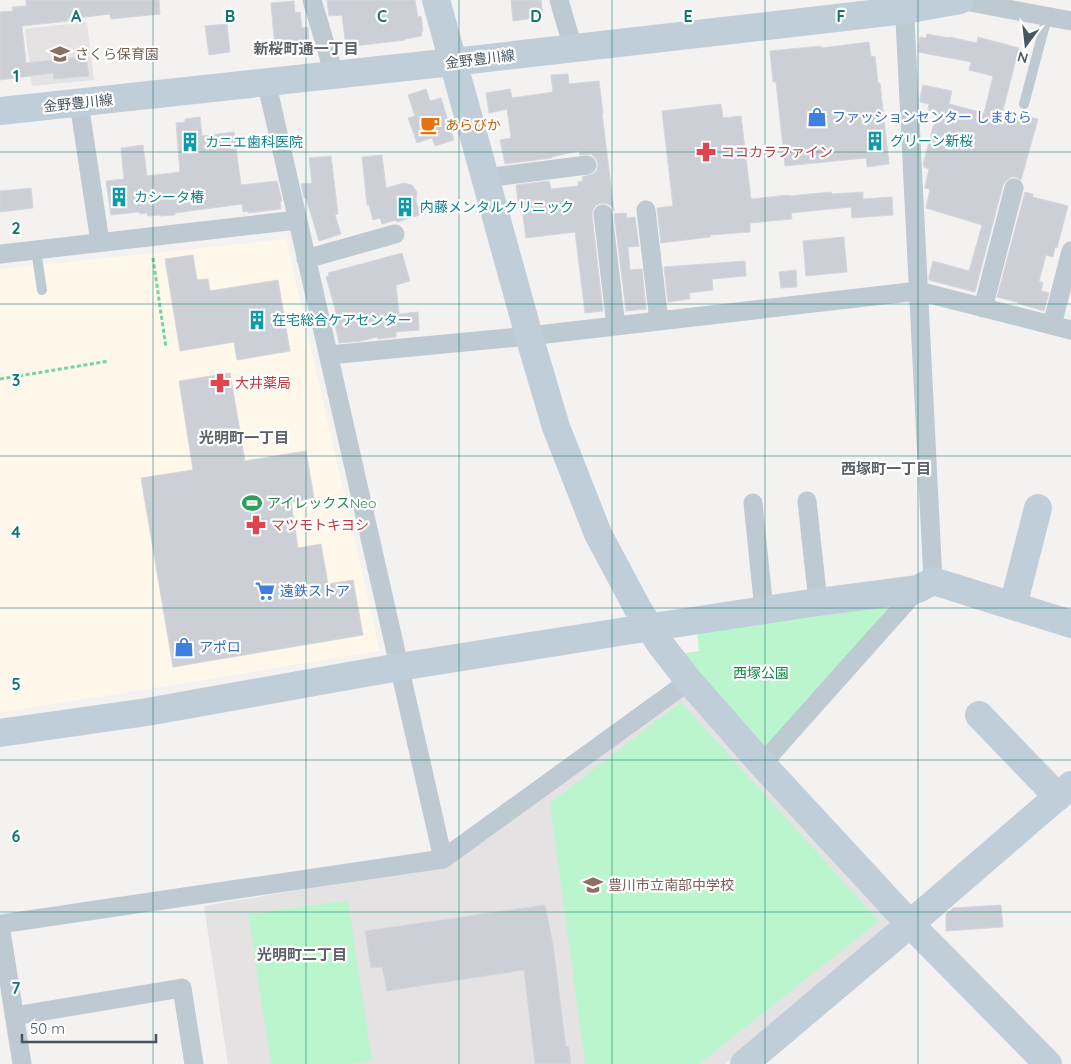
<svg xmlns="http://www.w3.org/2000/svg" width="1071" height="1064" font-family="Quicksand,'Noto Sans JP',sans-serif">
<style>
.commercial{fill:#fef7ea}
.education{fill:#e5e2e3}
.green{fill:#bbf5ce}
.building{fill:#ccd0d6;stroke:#d4d7dd}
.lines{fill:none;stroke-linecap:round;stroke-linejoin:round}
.path{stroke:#6fd89e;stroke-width:3;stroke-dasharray:4 2.5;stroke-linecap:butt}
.lane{stroke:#bdcad2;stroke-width:10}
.street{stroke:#bdcad2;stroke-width:19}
.secondary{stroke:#c0ceda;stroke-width:28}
.grid{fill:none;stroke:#0f766e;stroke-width:1;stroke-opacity:0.55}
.labels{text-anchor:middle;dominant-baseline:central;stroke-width:4.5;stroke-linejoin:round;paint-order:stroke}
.education-label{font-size:14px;fill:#785e54;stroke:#fff;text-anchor:start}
.street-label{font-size:14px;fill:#465661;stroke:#fff}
.shop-label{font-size:14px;fill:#366cbe;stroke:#fff;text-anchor:start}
.food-label{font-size:14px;fill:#c56008;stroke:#fff;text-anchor:start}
.culture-label{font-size:14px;fill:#0d838f;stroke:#fff;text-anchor:start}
.health-label{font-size:14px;fill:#be3a42;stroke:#fff;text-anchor:start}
.leisure-label{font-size:14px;fill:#27864d;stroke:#fff;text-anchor:start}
.park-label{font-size:14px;fill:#0c8842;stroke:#fff}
.neighbourhood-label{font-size:15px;font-weight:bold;fill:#5c6267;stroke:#fff}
.grid-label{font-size:16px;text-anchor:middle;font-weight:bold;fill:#0f766e;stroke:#fff;stroke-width:4.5;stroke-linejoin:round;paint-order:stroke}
</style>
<rect width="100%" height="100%" fill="#f4f1f1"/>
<path class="commercial" d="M286,239l94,412 -380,62v-444z"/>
<path class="education" d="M87,22l7,58 -62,6 -7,-57z
M685,694l210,228 -170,142h-497l-24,-158 244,-41z"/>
<path class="green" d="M892,603l-125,148 -86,-97 18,-3 -2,-21z
M681,702l198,219 -180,143h-114l-35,-261z
M348,900l24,161 -23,3h-78l-23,-150z"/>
<path class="building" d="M26,0h133l1,14 -49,5 -1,-5 -42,5v2l-46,5 4,37 60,-7 3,20 -35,3 -1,-6 -53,7v-68l13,-1 -1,-4 14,-1z
M327,0h88l3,17 3,-1 2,15 -2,1 1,4 -17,3v1l-59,7 -4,-32 -13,1z
M511,0h30l2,17 -30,4z
M294,1l1,12 5,-1 2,16 6,-1 1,18 -34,3 -4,-45z
M227,24l3,28 -21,3 -4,-29z
M927,34l22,4v-1l28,6 1,-6 41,11 -16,62 35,9 -17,61 -5,-3h-5l-5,4 -3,4 -28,107 -46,-12v-4l4,-15 36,10 13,-46 -56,-17 4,-19 -5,-1v-2l4,-17 -5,-2 -1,-3 14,-52 -9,-2 1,-6 -9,-2v-4l3,-13 29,6 -3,13 35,9 9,-37 -24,-6 2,-8 -53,-10 2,-15 6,1z
M869,42l2,15 4,-1 3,27h2l9,81 -22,3 -1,-9 -81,8 -9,-84h-3l-3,-31 51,-5v2z
M568,74l1,10 30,-3 4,32h-1l12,98 -2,-4 -4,-3 -6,-1 -6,2 -3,5 -1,5 11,96 -18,2 -10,-81 -49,6 -4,-29h-3l-3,-24 33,-4 2,8 27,-3v-4l5,-1 -1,-4 11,-3 4,-4 1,-6 -2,-5 -5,-5 -11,1 -1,-4 -28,6 1,1 -47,6 -5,-24 11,-2 -4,-29 -18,4 -3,-20 24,-4 2,9 41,-6 -2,-17z
M426,89l4,12 11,-3 13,42 -19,6 -3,-8 -15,5 -9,-25 7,-2 -7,-21z
M721,104l2,14 18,-2 10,83 38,-4v1l42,-4 1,2 31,-2v7l29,-2 1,18 -41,3 -1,-11 -60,6 1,6 -42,4v9l-40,3v2l-49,6 -4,-35 16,-2 -11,-95z
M200,117l2,19 32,-4 7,53 36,-4 5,20h-2l1,8 -33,4v-2l-5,1 -1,-8 -67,9v2l-15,1v-1l-12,1 -1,-3 -7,1 -1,-2 -28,3 -5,-34 18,-2 -3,-31 22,-3 4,31 33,-4 -4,-49 9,-1v-3z
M382,155l4,33 18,-5 8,2 5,7 -1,9 4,14 -23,7 -1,-2 -14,4 -2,-6 -7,2 -4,-15h-2l-5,-48z
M331,156l7,58 -3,1 6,19 -22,7 -13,-43h-2l-3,-14 11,-1 -3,-25z
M31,188l2,20 -33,4v-21z
M1025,192l8,2v3l35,9 -11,42 -2,-1 -2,10 -7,-2 -7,26 4,2 -2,8 8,2 -5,18 -27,-8v-1l-20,-5z
M626,213l1,5 8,-1 4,29 -11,1 2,23 12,-1 4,40 -20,2 -12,-97z
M844,237l3,35 -41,4 -3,-35z
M402,253l8,28 -14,4 3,29 19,-2 1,18 -23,2v5l-18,2 -1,-2 -16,4 -22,2 -6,-27h4l-11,-39 3,-1 -1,-3z
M193,255l4,25 11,-1 2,12 68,-11 12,71 -53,9 -3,-18 -54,9 -15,-92z
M745,261l1,15 -34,3 1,11 -24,3 1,6 -22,3 -4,-35z
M796,270l1,17 -16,1 -2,-16z
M230,373l15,88 61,-10 8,47 -23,4 7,46 23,-4 7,40 25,-4 10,55 -190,32 -32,-189 52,-8 -14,-89z
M545,905l8,39 13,103h3l2,17h-36l-11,-94 -137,21 -5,-24 -11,1 -6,-37z
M1001,905l2,22 -57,4v-17l7,-6z"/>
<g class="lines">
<path class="path" d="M153,258l13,90
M0,379l109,-18"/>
<path class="lane" d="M1024,104l23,-87
M36,250l6,40"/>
<path class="street" d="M312,0l22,74
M559,0l14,48
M904,0l29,581
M960,0l111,21
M267,82l3,16 173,761
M79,103l21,139
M485,178l102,-13
M646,210l13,111
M603,214l13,112
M0,254l297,-34
M306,259l89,-25
M983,308l31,-120
M1052,325l19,-74
M329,355l200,-19 389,-45 153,39
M807,501l11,101
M753,503l11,107
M762,764l156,-175
M0,924l443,-65 246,-178
M0,925l22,139
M14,1016l168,-28 12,76"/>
<path class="secondary" d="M436,0l93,336 27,91 42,107 40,75 23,36 28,36 73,83 148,160 138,140
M0,111l453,-49 262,-30 190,-22 55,-10
M1013,606l25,-98
M979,715l79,82
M0,733l147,-21 252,-45 227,-36 192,-29 100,-13 15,-8 138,43
M744,1064l166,-140 161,-139"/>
</g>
<path class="grid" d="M153,0v1064M306,0v1064M459,0v1064M612,0v1064M765,0v1064M918,0v1064M0,152h1071M0,304h1071M0,456h1071M0,608h1071M0,760h1071M0,912h1071"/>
<defs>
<symbol id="school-bare" viewBox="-9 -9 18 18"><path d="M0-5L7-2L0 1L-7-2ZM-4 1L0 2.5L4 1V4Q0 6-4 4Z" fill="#8d6e63" stroke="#fff" stroke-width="2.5" paint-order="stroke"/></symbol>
<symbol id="shop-bare" viewBox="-9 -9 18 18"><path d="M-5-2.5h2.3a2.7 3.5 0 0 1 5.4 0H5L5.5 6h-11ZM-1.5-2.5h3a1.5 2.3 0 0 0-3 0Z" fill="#3f7fe0" stroke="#fff" stroke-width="2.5" paint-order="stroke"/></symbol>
<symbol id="cafe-bare" viewBox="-9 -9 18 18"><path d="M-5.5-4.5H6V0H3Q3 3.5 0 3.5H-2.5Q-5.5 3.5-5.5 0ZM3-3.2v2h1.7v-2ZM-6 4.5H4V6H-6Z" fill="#e8710a" stroke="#fff" stroke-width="2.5" paint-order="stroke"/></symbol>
<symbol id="building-bare" viewBox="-9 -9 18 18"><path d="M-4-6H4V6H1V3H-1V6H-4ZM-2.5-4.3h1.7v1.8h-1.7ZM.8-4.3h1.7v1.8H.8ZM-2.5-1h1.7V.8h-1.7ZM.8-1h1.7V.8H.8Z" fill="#0f9aa8" stroke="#fff" stroke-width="2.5" paint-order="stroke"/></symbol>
<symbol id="pharmacy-bare" viewBox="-9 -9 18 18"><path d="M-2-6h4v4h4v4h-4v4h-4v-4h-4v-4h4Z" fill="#e0444e" stroke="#fff" stroke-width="2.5" paint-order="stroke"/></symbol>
<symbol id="stadium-bare" viewBox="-9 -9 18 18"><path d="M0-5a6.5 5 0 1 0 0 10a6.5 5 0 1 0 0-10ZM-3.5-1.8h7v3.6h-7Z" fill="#2e9e5b" stroke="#fff" stroke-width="2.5" paint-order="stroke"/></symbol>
<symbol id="supermarket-bare" viewBox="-9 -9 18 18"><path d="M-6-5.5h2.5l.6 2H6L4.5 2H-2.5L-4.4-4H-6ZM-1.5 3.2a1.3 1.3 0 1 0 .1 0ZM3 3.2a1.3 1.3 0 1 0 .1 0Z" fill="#3f7fe0" stroke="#fff" stroke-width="2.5" paint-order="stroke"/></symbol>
</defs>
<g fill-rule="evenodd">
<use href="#school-bare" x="46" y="40" width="28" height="28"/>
<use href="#shop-bare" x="803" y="103" width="28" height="28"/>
<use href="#cafe-bare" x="416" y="111" width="28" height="28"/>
<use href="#building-bare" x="861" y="127" width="28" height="28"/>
<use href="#building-bare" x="176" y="128" width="28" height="28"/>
<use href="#pharmacy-bare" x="692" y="138" width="28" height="28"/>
<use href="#building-bare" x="105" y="183" width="28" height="28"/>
<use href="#building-bare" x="391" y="193" width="28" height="28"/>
<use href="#building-bare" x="243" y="306" width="28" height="28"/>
<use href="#pharmacy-bare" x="206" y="369" width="28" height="28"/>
<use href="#stadium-bare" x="238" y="489" width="28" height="28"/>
<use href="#pharmacy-bare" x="242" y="511" width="28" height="28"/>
<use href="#supermarket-bare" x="251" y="577" width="28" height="28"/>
<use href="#shop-bare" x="170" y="633" width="28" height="28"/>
<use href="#school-bare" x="579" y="871" width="28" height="28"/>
</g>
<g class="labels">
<g class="education-label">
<text x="75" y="54">さくら保育園</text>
<text x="608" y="885">豊川市立南部中学校</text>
</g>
<g class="street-label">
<text transform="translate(480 59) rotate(-7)">金野豊川線</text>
<text transform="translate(78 103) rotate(-6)">金野豊川線</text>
</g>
<g class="shop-label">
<text x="832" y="117">ファッションセンター しまむら</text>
<text x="280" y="591">遠鉄ストア</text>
<text x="199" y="647">アポロ</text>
</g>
<g class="food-label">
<text x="445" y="125">あらびか</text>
</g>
<g class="culture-label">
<text x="890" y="141">グリーン新桜</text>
<text x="205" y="142">カニエ歯科医院</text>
<text x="134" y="197">カシータ椿</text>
<text x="420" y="207">内藤メンタルクリニック</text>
<text x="272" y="320">在宅総合ケアセンター</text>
</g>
<g class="health-label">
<text x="721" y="152">ココカラファイン</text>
<text x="235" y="383">大井薬局</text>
<text x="271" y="525">マツモトキヨシ</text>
</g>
<g class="leisure-label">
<text x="267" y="503">アイレックスNeo</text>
</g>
<g class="park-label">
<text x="761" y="673">西塚公園</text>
</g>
<g class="neighbourhood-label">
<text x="306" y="48">新桜町通一丁目</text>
<text x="244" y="437">光明町一丁目</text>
<text x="886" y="468">西塚町一丁目</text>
<text x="302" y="954">光明町二丁目</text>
</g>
</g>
<g class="grid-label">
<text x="76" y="22">A</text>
<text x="230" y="22">B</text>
<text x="382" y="22">C</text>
<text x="536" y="22">D</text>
<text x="688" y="22">E</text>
<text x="841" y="22">F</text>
<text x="16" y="82">1</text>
<text x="16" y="234">2</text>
<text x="16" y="386">3</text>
<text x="16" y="538">4</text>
<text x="16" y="690">5</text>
<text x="16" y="842">6</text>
<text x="16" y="994">7</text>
</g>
<g transform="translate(1026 45) rotate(195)" stroke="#ffffff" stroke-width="4" paint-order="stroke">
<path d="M0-4L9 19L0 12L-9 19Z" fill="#465661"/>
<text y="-8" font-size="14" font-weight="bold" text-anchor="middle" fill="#465661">N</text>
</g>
<path d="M22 1034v8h134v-8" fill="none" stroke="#465661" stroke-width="2.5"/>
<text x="30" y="1034" font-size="15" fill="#465661" stroke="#ffffff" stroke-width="4" paint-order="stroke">50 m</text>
</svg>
